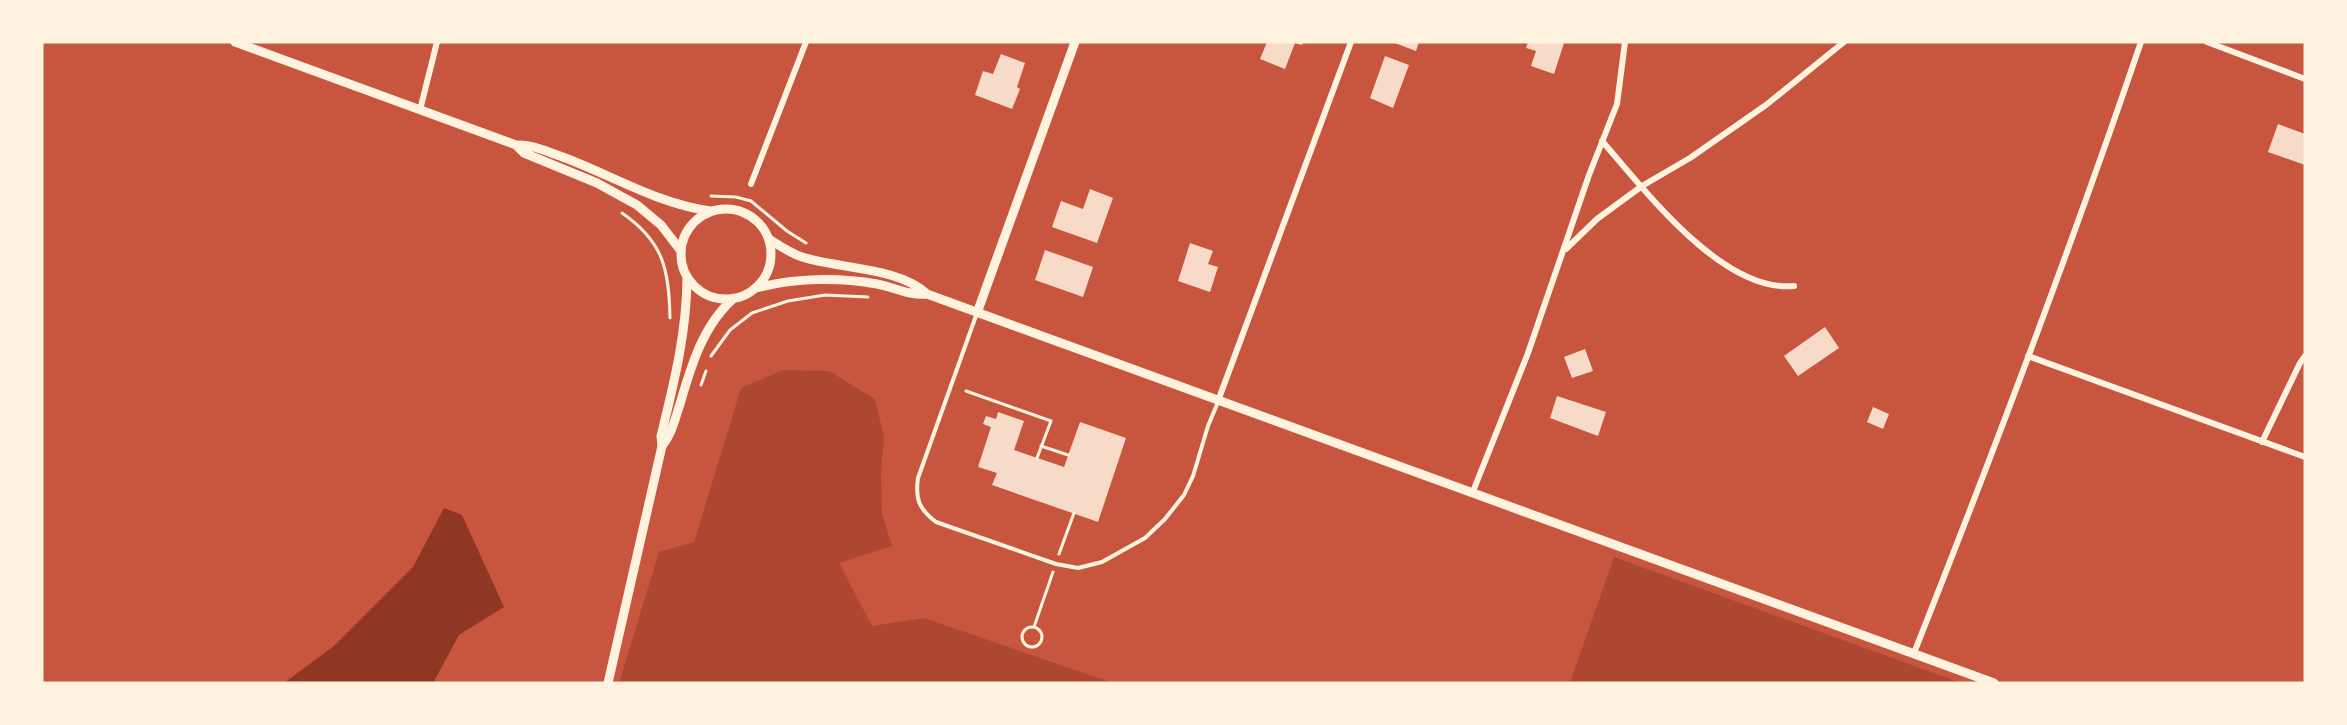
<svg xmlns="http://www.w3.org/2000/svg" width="2347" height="725" font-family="'Space Grotesk',sans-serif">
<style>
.green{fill:#ae4732}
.water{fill:#8f3625}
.building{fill:#f7dbc8}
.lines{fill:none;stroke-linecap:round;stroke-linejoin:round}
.path{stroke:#fff3e0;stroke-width:3}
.service{stroke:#fff3e0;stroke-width:4}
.minor{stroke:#fff3e0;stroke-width:6}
.tertiary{stroke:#fff3e0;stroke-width:9}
</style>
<rect width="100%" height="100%" fill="#c8553d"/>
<path class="green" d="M783,370l46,1 46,28 9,38 -3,35 1,42 10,32 -53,17 33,63 52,-8 189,65h-494l40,-131 35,-10 47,-154z
M1614,557l347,126h-391z"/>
<path class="water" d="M444,508l18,7 42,92 -45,28 -26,48h-149l50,-37 79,-79z"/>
<path class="building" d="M1267,42h36l-1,3 -7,-2 -10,26 -25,-10z
M1392,42h27l-3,9z
M1528,42l36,1 -10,31 -23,-8 5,-15 -10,-3z
M1001,54l24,9 -8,24 3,2 -8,20 -37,-14 8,-24 10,3z
M1385,56l24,9 -16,43 -23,-10z
M2278,124l27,10v31l-37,-13z
M1090,189l23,9 -16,45 -45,-16 9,-26 22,8z
M1190,243l23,8 -5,13 10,3 -8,25 -32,-11z
M1045,250l48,17 -10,30 -48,-17z
M1825,327l14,21 -41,28 -14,-20z
M1585,349l8,22 -21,7 -8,-21z
M1557,396l49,16 -8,24 -48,-18z
M1873,407l16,7 -6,15 -16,-7z
M998,412l26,9 -10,29 50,17 16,-45 46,16 -28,84 -106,-37 5,-12 -19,-6 13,-40 -8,-3 3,-8 10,3z"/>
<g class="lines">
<path class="path" d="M711,196l25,1 15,4 36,30 19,12
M622,213c42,29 47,57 48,105
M711,356l19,-26 22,-17 36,-12 37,-6 43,2
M701,385l5,-14
M966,391l85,30 -14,37
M1041,446l27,9
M1059,554l15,-41
M1022 637a10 10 0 1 1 20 0a10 10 0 1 1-20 0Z
M1034,627l19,-55"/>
<path class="service" d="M977,313l-59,165c-3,21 1,31 18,44l120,42 22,4 24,-6 43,-24 20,-19 19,-24 9,-19 15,-50 10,-24"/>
<path class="minor" d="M2207,42l98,37
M420,110l17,-68
M1602,141c43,49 120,152 192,145
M751,184l55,-142
M1566,249l31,-30 45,-33 48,-28 76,-53 78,-63
M2028,356l277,101
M1218,401l133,-359
M2262,442l38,-79 5,-7
M1472,494l56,-141 61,-178 28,-71 8,-62
M1914,653c80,-202 157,-405 227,-611"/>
<path class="tertiary" d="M235,42l281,103 8,8 73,30 40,22 24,20 20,26
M516,145c15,-1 29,6 44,11 50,18 97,48 151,55
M681 254a45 45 0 1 1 90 0a45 45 0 1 1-90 0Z
M769,239c11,7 21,14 33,18 37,12 97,10 125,37
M756,288c38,-10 82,-11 121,-4 16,3 33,12 50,10l1067,389
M977,313l98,-271
M662,446c10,-12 13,-27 18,-42 11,-38 23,-79 54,-106
M608,683l54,-237 -1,-10c13,-53 26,-104 26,-160"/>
</g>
<rect width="2347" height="725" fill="none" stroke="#fff3e0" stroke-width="87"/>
</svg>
